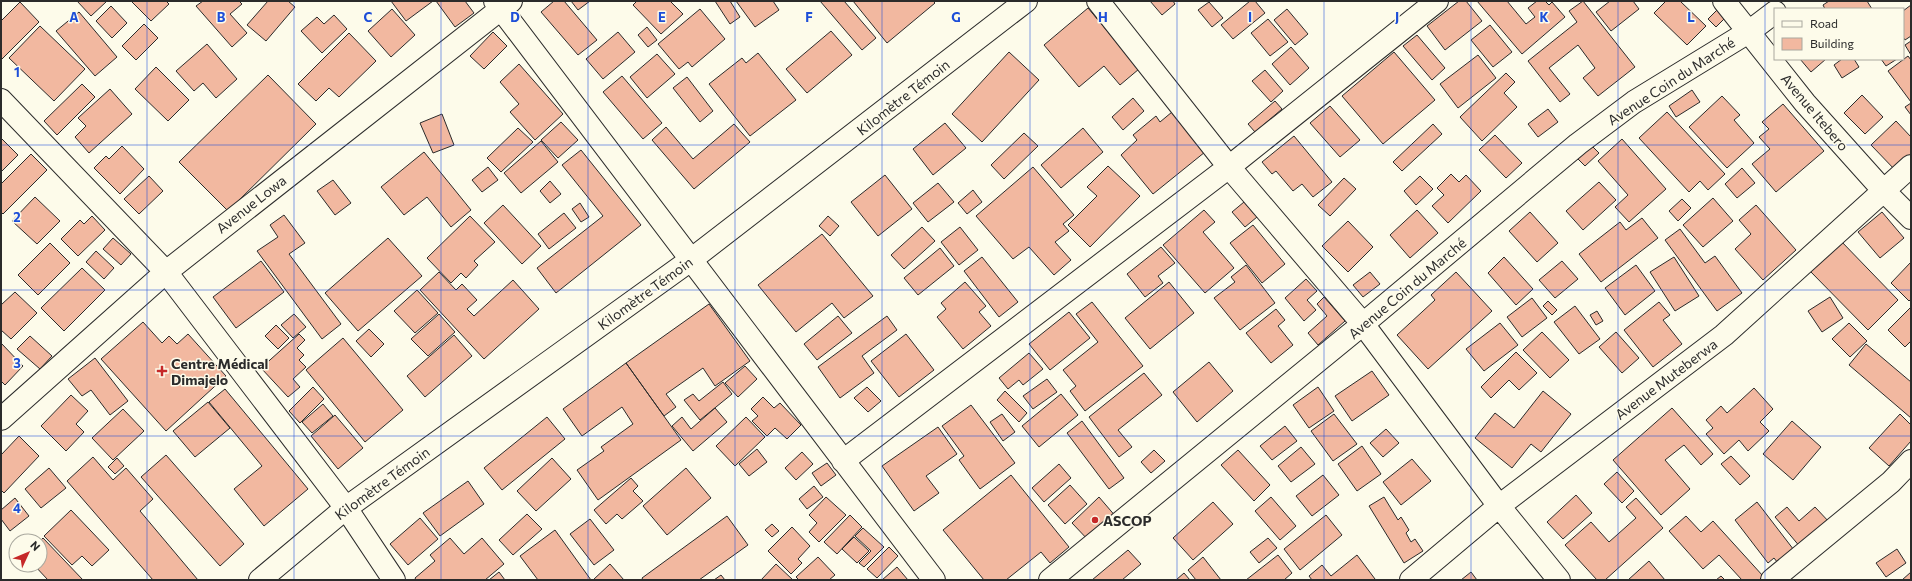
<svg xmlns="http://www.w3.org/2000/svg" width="1912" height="581" font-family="Commissioner,sans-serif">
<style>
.building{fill:#f2b8a0;stroke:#2b2b2b}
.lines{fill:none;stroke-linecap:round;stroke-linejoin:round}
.minor-casing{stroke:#2b2b2b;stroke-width:24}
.secondary-casing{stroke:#2b2b2b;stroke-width:24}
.minor{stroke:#fdfbea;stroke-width:22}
.secondary{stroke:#fdfbea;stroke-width:22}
.grid{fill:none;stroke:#1d4ed8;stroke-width:1;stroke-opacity:0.55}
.poi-dot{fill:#c62828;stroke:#fdfbea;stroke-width:1.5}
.labels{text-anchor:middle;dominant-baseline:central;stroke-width:3;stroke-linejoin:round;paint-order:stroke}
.street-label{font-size:14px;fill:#2b2b2b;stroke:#fdfbea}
.poi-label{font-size:14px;font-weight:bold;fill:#2b2b2b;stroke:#fdfbea;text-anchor:start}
.grid-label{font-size:13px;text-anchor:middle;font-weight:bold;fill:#1d4ed8;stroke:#fdfbea;stroke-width:3;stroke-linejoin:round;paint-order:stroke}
</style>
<rect width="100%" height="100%" fill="#fdfbea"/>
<path class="building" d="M77,1h30l-16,15z
M131,1h35l3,3 -18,17z
M203,1h36l3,3 -12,10 17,19 -15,14 -36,-41z
M268,1h20l7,6 -29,34 -19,-16z
M391,1h42l-27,20z
M436,1h29l9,12 -19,14z
M554,1h10l33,39 -19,15 -37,-43z
M571,1h19l-12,9z
M637,1h33l13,13 -22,20 -28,-29z
M715,1h15l10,16 -10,7z
M736,1h37l6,9 -24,17z
M820,1h24l32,37 -14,12z
M853,1h80l2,2 -48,40z
M1150,1h23l2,3 -13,11z
M1250,1h5l10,12 -32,26 -12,-14z
M1459,1h7l16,20 -37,29 -18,-24z
M1477,1h30l19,23 9,-7 -7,-9 9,-7h8l4,4 3,-3 13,15 -43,37z
M1583,1l52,66 -37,29 -15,-18 12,-10 -17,-23 -29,23 21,26 -10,8 -32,-41 49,-39 -8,-11z
M1610,1h23l6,8 -28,22 -15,-19z
M1666,1h14l26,25 -19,19 -33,-32z
M1829,1h38l5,8h-47l-2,-4z
M20,2l19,20 -38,38v-39z
M1209,2l14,16 -11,9 -14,-17z
M1911,5v31l-6,4 -2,-3v-26z
M111,6l16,17 -15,15 -16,-17z
M1088,8l51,61 -19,16 -16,-19 -25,21 -35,-42z
M392,9l23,26 -24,22 -23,-26z
M700,9l25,30 -33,28 -4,-5 -9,7 -21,-25z
M1287,9l21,25 -13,11 -21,-25z
M1718,9l8,8 -10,10 -8,-8z
M79,12l38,45 -22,19 -39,-45z
M334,15l13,14 -25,24 -21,-22 16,-14 7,7z
M1268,19l20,23 -18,14 -19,-23z
M144,24l14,14 -22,22 -14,-14z
M1490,25l22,27 -19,15 -22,-27z
M40,26l45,43 -31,32 -45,-43z
M647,27l10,13 -9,7 -10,-12z
M831,31l21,24 -45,38 -21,-24z
M493,32l14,14 -23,23 -14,-13z
M618,32l17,20 -32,27 -17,-20z
M349,33l27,28 -37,36 -10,-9 -13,13 -18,-17z
M1417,35l28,33 -13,12 -29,-34z
M1911,41v14l-6,-10z
M207,44l30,35 -21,19 -13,-15 -9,8 -18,-20z
M1291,47l18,21 -19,17 -18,-21z
M1009,52l30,28 -57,62 -30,-28z
M1394,52l41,48 -52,44 -41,-48z
M758,53l38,47 -46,36 -41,-52 33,-26 4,5z
M657,54l18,20 -28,24 -17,-21z
M1478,55l18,23 -38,30 -18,-24z
M1908,56l3,4v42l-23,-31z
M1800,59h26l-15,13z
M1842,59h12l5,8 -17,11 -8,-13z
M1881,59h16l-11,7z
M519,64l44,50 -28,26 -25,-28 9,-8 -19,-22z
M156,67l33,33 -21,21 -33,-32z
M1265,70l18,21 -12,11 -19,-21z
M1506,73l9,9 -11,11 13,14 -35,34 -22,-24z
M268,75l48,49 -88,87 -49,-49z
M622,76l40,47 -19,16 -40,-47z
M687,77l26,34 -13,11 -27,-34z
M82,84l13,13 -38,38 -13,-14z
M110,89l22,25 -43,39 -14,-16 11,-11 -8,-8z
M1692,90l8,12 -24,15 -7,-11z
M1862,95l21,22 -18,17 -21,-21z
M1722,96l18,19 -6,5 20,23 -27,25 -38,-41z
M1133,98l11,13 -21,19 -11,-13z
M1275,101l7,8 -27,23 -7,-8z
M1911,103v12l-6,-8z
M1783,104l41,47 -48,41 -24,-28 18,-15 -11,-12 10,-8 -7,-7z
M1330,106l30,34 -20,17 -30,-34z
M1548,109l10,13 -20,15 -10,-13z
M1172,112l33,40 -52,42 -32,-39 16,-15 -4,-5 23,-19 4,6z
M1667,112l58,62 -17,16 -8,-9 -11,11 -50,-54z
M442,114l12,31 -21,8 -13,-30z
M1896,121l15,16v22l-14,13 -26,-27z
M561,122l17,18 -20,18 -17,-18z
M945,123l21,25 -33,27 -20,-26z
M734,124l16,18 -56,47 -42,-49 14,-13 27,32z
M1433,124l9,10 -40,37 -9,-9z
M518,128l15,14 -32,30 -14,-14z
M1083,128l20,24 -42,36 -20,-23z
M1024,133l14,13 -34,33 -13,-14z
M1495,135l27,28 -16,15 -27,-28z
M1294,136l38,46 -19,15 -11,-13 -9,7 -17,-20 -4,3 -10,-12z
M1,138l17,17 -17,17z
M1622,139l44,50 -37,33 -14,-15 13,-12 -30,-34z
M541,141l17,21 -37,31 -17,-20z
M1591,145l8,8 -14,13 -8,-8z
M122,146l22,23 -24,25 -26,-26 12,-12 3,3z
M581,150l60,75 -85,68 -19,-25 66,-52 -41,-51z
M424,152l47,58 -20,17 -24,-30 -23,18 -23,-28z
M31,154l16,16 -44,44 -2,-2v-28z
M1108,166l32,30 -50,51 -22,-22 29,-29 -10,-9z
M488,167l10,13 -16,12 -10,-12z
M1033,167l41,48 -11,9 6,7 -14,11 16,18 -17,15 -25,-28 -16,12 -37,-43z
M1742,168l13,15 -18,15 -12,-14z
M1451,174l8,8 7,-7 15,16 -33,32 -16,-17 12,-11 -7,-7z
M885,175l27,34 -34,27 -27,-34z
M149,176l14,15 -24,23 -15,-15z
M1420,176l13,13 -17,16 -12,-14z
M1344,178l12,11 -26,27 -12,-11z
M333,180l18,23 -16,12 -18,-24z
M550,181l11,13 -11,9 -10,-12z
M1599,182l17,18 -33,30 -17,-19z
M938,183l16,19 -26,20 -15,-19z
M973,190l9,12 -15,12 -9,-11z
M35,197l25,24 -23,23 -25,-23z
M1713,198l20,23 -30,26 -20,-22z
M1682,199l9,9 -13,13 -9,-10z
M1244,202l13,15 -12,10 -13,-15z
M580,203l9,14 -8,5 -9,-13z
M503,205l38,41 -19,18 -38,-41z
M1756,205l40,45 -33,30 -28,-31 16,-15 -12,-14z
M1204,210l11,12 -12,10 31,36 -29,25 -42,-48z
M1417,210l21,23 -28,25 -20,-23z
M1530,212l28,31 -21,19 -28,-31z
M1882,212l22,26 -24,20 -22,-26z
M564,213l12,15 -27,21 -11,-15z
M284,215l21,28 -16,11 52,70 -19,15 -65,-88 21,-14 -8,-12z
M92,216l13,14 -27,26 -17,-17 19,-19 4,4z
M470,216l25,26 -21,19 4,4 -12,13 -5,-5 -10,10 -24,-25z
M828,216l11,10 -9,10 -11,-10z
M1642,218l16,20 -57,44 -22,-28 41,-32 6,8z
M1348,221l25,26 -25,25 -26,-26z
M1253,225l32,39 -23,19 -32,-40z
M922,227l13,14 -31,28 -13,-14z
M960,227l18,23 -19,15 -18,-23z
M1680,229l25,34 10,-7 27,37 -25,18 -52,-71z
M822,234l51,62 -29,22 -12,-15 -36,29 -38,-47z
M113,238l18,16 -10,11 -18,-16z
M388,238l34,38 -64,55 -33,-38z
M1840,240l58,60 -30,30 -59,-60z
M50,243l20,20 -32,32 -20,-20z
M1161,247l14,16 -17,13 5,7 -18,14 -18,-23z
M940,248l14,18 -36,29 -14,-17z
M96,251l18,17 -10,11 -18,-17z
M982,257l36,45 -19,15 -35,-46z
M1504,257l29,32 -17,16 -28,-32z
M1674,257l25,39 -24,15 -25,-39z
M261,261l23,31 -48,36 -23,-31z
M1562,261l16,18 -23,19 -16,-18z
M1911,262v37l-2,2 -18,-18z
M1246,265l29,38 -35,27 -26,-32 21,-16 -4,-5z
M1636,265l19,26 -30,24 -20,-27z
M82,268l23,22 -41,41 -23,-23z
M439,272l17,18 6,-6 15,16 -10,9 7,7 39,-36 26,29 -55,50 -64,-69z
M1370,272l10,12 -17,13 -10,-12z
M1456,272l36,39 -64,58 -31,-34 38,-35 -4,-5z
M1306,279l11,12 -10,9 9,10 -12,11 -19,-23z
M965,282l21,24 -7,6 12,14 -28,23 -26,-32 9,-8 -5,-6z
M1169,282l25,31 -44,36 -25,-31z
M417,290l21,23 -23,20 -21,-22z
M15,292l22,21 -26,26 -10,-9v-25z
M1324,297l21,24 -27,24 -10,-12 19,-17 -10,-12z
M1830,297l13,21 -21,14 -14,-21z
M1532,298l15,20 -25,19 -15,-20z
M1548,301l9,9 -5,5 -9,-9z
M1092,302l51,64 -58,45 -15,-20 6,-5 -13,-16 35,-28 -22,-28z
M1659,302l11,13 -7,5 19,24 -29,23 -29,-37z
M709,304l41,57 -35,25 -12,-18 -37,26 10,13 -12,9 -38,-53z
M1575,306l25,33 -21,15 -25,-32z
M1911,307v34l-6,6 -17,-17z
M1276,309l9,11 -7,6 15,19 -22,18 -25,-30z
M1597,311l6,10 -7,4 -6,-10z
M1069,312l21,26 -40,32 -21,-26z
M294,314l12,13 -13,11 -12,-13z
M439,314l16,18 -27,24 -17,-17z
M838,316l14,17 -35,27 -13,-16z
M887,316l10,14 -35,26 12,17 -34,25 -22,-31z
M143,322l19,21 7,-7 8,8 11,-10 38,42 -60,55 -65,-72z
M1500,323l18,22 -34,26 -18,-22z
M1849,323l18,18 -17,16 -18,-18z
M276,325l13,13 -11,11 -13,-13z
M369,329l15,15 -13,13 -15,-16z
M1542,332l27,28 -19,18 -27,-28z
M1616,332l23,26 -17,15 -23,-26z
M299,334l6,6 -8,8 7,7 -5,5 7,7 -13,12 7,8 -12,10 -27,-29z
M906,334l28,36 -35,27 -28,-36z
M454,335l18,21 -47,41 -18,-21z
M30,336l22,20 -12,13 -23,-20z
M343,338l60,72 -38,32 -59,-72z
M1,343l22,23 -18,19 -4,-4z
M1866,344l45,38v36l-62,-53z
M1516,352l21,21 -18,17 -10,-10 -18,18 -10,-11z
M1029,353l14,16 -20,16 -4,-5 -11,9 -9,-11z
M95,358l33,43 -18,14 -19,-25 -9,6 -14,-17z
M1209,362l24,29 -36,31 -24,-30z
M626,363l55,77 -83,60 -21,-30 27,-19 -3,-4 32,-23 -11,-17 -40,29 -19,-27z
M745,366l12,13 -19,18 -13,-14z
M1372,371l17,24 -37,26 -17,-25z
M1144,373l18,22 -44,35 14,17 -13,10 -30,-40z
M1047,379l10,13 -24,17 -10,-13z
M723,382l9,12 -32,26 -16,-20 9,-6 6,7z
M313,387l11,12 -24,24 -11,-12z
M867,387l14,14 -13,11 -14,-14z
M1318,387l16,24 -25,17 -16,-23z
M1754,388l19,21 -13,13 9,9 -21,20 -9,-11 -15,14 -18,-20 7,-6 -7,-8 15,-14 6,7z
M225,389l83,100 -44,37 -30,-37 28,-23 -53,-64z
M1005,391l22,22 -8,9 -22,-22z
M1543,391l28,23 -30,38 -10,-8 -19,24 -37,-30 20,-25 19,15z
M1061,394l17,21 -39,32 -17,-21z
M71,395l17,16 -12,13 8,8 -18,19 -25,-25z
M763,397l11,11 6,-5 21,22 -14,14 -12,-11 -8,8 -15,-15 6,-5 -7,-7z
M208,402l22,26 -35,29 -22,-26z
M323,404l10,12 -21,17 -10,-11z
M971,405l44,58 -35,26 -21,-29 5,-4 -22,-30z
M715,408l12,14 -34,29 -21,-25 10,-9 9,12z
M1672,408l41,46 -12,11 -17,-20 -19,15 25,29 -29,26 -48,-55z
M123,409l21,22 -31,29 -21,-22z
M1002,414l13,18 -12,9 -13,-19z
M1334,414l23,30 -24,17 -22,-30z
M1900,414l11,11v16l-22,25 -20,-18z
M335,415l28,33 -25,21 -27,-33z
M547,417l18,22 -63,51 -18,-22z
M746,417l19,20 -30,29 -19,-20z
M1082,421l42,57 -15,11 -42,-56z
M1792,421l29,26 -28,33 -30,-26z
M1285,426l12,15 -25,19 -12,-14z
M938,427l19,27 -31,22 13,17 -25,18 -32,-45z
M1386,429l13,14 -16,14 -13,-14z
M19,436l20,20 -35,37 -3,-3v-35z
M1362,446l19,28 -24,17 -19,-27z
M1301,447l14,17 -24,18 -13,-16z
M757,449l10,13 -18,14 -10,-12z
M1154,450l11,11 -14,12 -10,-11z
M1238,450l32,35 -16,16 -33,-36z
M802,452l11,12 -17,16 -11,-12z
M166,455l78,89 -24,22 -79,-89z
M1731,456l19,20 -10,9 -19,-21z
M93,457l20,23 13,-12 27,31 -13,12 58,69h-45l-86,-99z
M117,458l7,8 -9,8 -7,-7z
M552,458l19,21 -35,32 -19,-20z
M1412,459l19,22 -30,24 -18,-23z
M827,463l9,12 -15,11 -9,-13z
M1059,464l12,14 -27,24 -12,-14z
M49,468l17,20 -25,20 -16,-19z
M686,468l25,30 -44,37 -24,-29z
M1617,472l17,19 -12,12 -18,-19z
M1011,475l58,72 -19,16 -9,-11 -35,28h-22l-41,-50z
M1323,475l16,20 -27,21 -16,-20z
M631,478l7,8 -5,5 10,10 -21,18 -5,-5 -11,10 -12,-14z
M468,481l16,23 -44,32 -17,-23z
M1070,485l17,19 -22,20 -17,-19z
M814,486l9,11 -16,12 -8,-10z
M1576,495l16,18 -29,26 -16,-17z
M826,497l20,18 -27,27 -10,-10 8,-9 -8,-8z
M1099,497l18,21 -26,25 -19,-20z
M1271,497l25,29 -16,14 -25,-29z
M1384,497l14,23 3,-3 8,13 -3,3 5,9 4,-3 8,12 -19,12 -35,-57z
M15,498l14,18 -19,15 -9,-12v-9z
M1636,498l27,30 -58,52h-8l-32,-35 26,-23 18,20 27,-24 -10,-11z
M1213,502l20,22 -40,36 -20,-22z
M1757,502l40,52 -16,13 -7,-9 -6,5 -33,-43z
M1787,507l12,14 16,-14 15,16 -29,25 -26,-31z
M71,510l38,40 -17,16 -10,-10 -10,9 -28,-29z
M527,514l15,15 -29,26 -14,-15z
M850,515l12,12 -25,27 -13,-12z
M1326,515l16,20 -42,35 -16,-21z
M727,516l21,29 -49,35h-56l-1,-2z
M1686,516l15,16 12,-11 50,55 -4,4h-17l-23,-25 -16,14 -34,-38z
M420,518l18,21 -30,26 -18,-21z
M590,519l24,31 -20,15 -24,-31z
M772,524l7,7 -7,6 -7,-7z
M792,527l18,19 -12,13 4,4 -11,11 -23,-23z
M863,528l21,19 -20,20 -5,-4 12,-12 -16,-15z
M555,530l36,50h-53l-18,-24z
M854,537l15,14 -12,12 -15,-14z
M43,538l40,42h-35l-14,-15h6v-24z
M450,538l14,16 18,-16 22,26 -19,16h-69l-1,-2 20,-17 -5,-6z
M1268,538l9,10 -18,15 -9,-11z
M889,547l9,9 -21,22 -10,-9z
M1897,549l9,14 -20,14 -10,-14z
M1128,550l13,14 -19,16h-30z
M1278,555l14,18 -8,7h-38z
M1357,555l18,24 -1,1h-62l-3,-4 13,-11 9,11z
M818,557l17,18 -6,5h-30l-3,-3z
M1203,557l18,23h-25l-8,-10z
M1649,561l16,19h-37z
M610,564l14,16h-31z
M776,564l17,16h-32z
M897,567l11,13h-26z
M499,572l6,8h-16z
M1471,572l6,8h-16z
M1911,572v8h-9z
M1184,573l6,7h-14z
M721,575l4,5h-11z
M1721,576l4,4h-9z"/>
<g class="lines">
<defs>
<path id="minor" d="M495,1l439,579
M1098,1l131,166 134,157 136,182 60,74
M1724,1l81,102 78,87 28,28
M1,100l165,172 180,236 48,72
M1,419l165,-147 345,-271
M843,461l386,-294 208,-166
M1050,580l313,-256 215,-180 56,-42 116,-71 25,-19
M1411,580l88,-74 225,-171 187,-169
M1772,580l119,-98 20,-21"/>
<path id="secondary" d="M260,580l86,-72 346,-249 334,-258"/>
</defs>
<use href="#minor" class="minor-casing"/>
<use href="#secondary" class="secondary-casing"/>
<use href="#minor" class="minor"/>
<use href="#secondary" class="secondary"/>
</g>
<path class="grid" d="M147,1v579M294,1v579M441,1v579M588,1v579M735,1v579M882,1v579M1030,1v579M1177,1v579M1324,1v579M1471,1v579M1618,1v579M1765,1v579M1,145h1910M1,290h1910M1,436h1910"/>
<g class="poi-dot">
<path d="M160 365h4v4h4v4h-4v4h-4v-4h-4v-4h4z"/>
<circle cx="1095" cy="520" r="4"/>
</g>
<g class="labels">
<g class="street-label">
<text transform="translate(1671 81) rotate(-33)">Avenue Coin du Marché</text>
<text transform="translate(903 97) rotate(-38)">Kilomètre Témoin</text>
<text transform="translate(1815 112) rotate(50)">Avenue Itebero</text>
<text transform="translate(251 204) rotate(-38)">Avenue Lowa</text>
<text transform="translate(1407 288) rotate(-40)">Avenue Coin du Marché</text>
<text transform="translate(645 293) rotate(-36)">Kilomètre Témoin</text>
<text transform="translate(1666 379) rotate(-37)">Avenue Muteberwa</text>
<text transform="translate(382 483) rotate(-36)">Kilomètre Témoin</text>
</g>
<g class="poi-label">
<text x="171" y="363">Centre Médical<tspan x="171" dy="16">Dimajelo</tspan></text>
<text x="1103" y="520">ASCOP</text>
</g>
</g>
<g class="grid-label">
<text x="74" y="22">A</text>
<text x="221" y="22">B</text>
<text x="368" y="22">C</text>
<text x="515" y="22">D</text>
<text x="662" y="22">E</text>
<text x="809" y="22">F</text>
<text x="956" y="22">G</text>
<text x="1103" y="22">H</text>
<text x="1250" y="22">I</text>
<text x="1397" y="22">J</text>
<text x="1544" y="22">K</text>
<text x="1691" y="22">L</text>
<text x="17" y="77">1</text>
<text x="17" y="222">2</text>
<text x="17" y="368">3</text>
<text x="17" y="513">4</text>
</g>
<rect width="1912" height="581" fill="none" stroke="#2b2b2b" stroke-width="4"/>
<rect x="1774" y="8" width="130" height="52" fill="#fdfbea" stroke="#a9a89e"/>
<rect x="1782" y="21" width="20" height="6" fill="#fdfbea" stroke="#a9a89e"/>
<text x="1810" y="28" font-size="12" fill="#2b2b2b">Road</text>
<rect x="1782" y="38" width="20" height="12" fill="#f2b8a0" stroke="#a9a89e"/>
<text x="1810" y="48" font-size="12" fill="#2b2b2b">Building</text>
<g transform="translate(28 553) rotate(46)"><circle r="19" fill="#fdfbea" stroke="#a9a89e"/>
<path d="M0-3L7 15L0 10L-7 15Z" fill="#c62828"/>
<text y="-6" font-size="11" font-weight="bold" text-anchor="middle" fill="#2b2b2b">N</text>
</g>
</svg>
